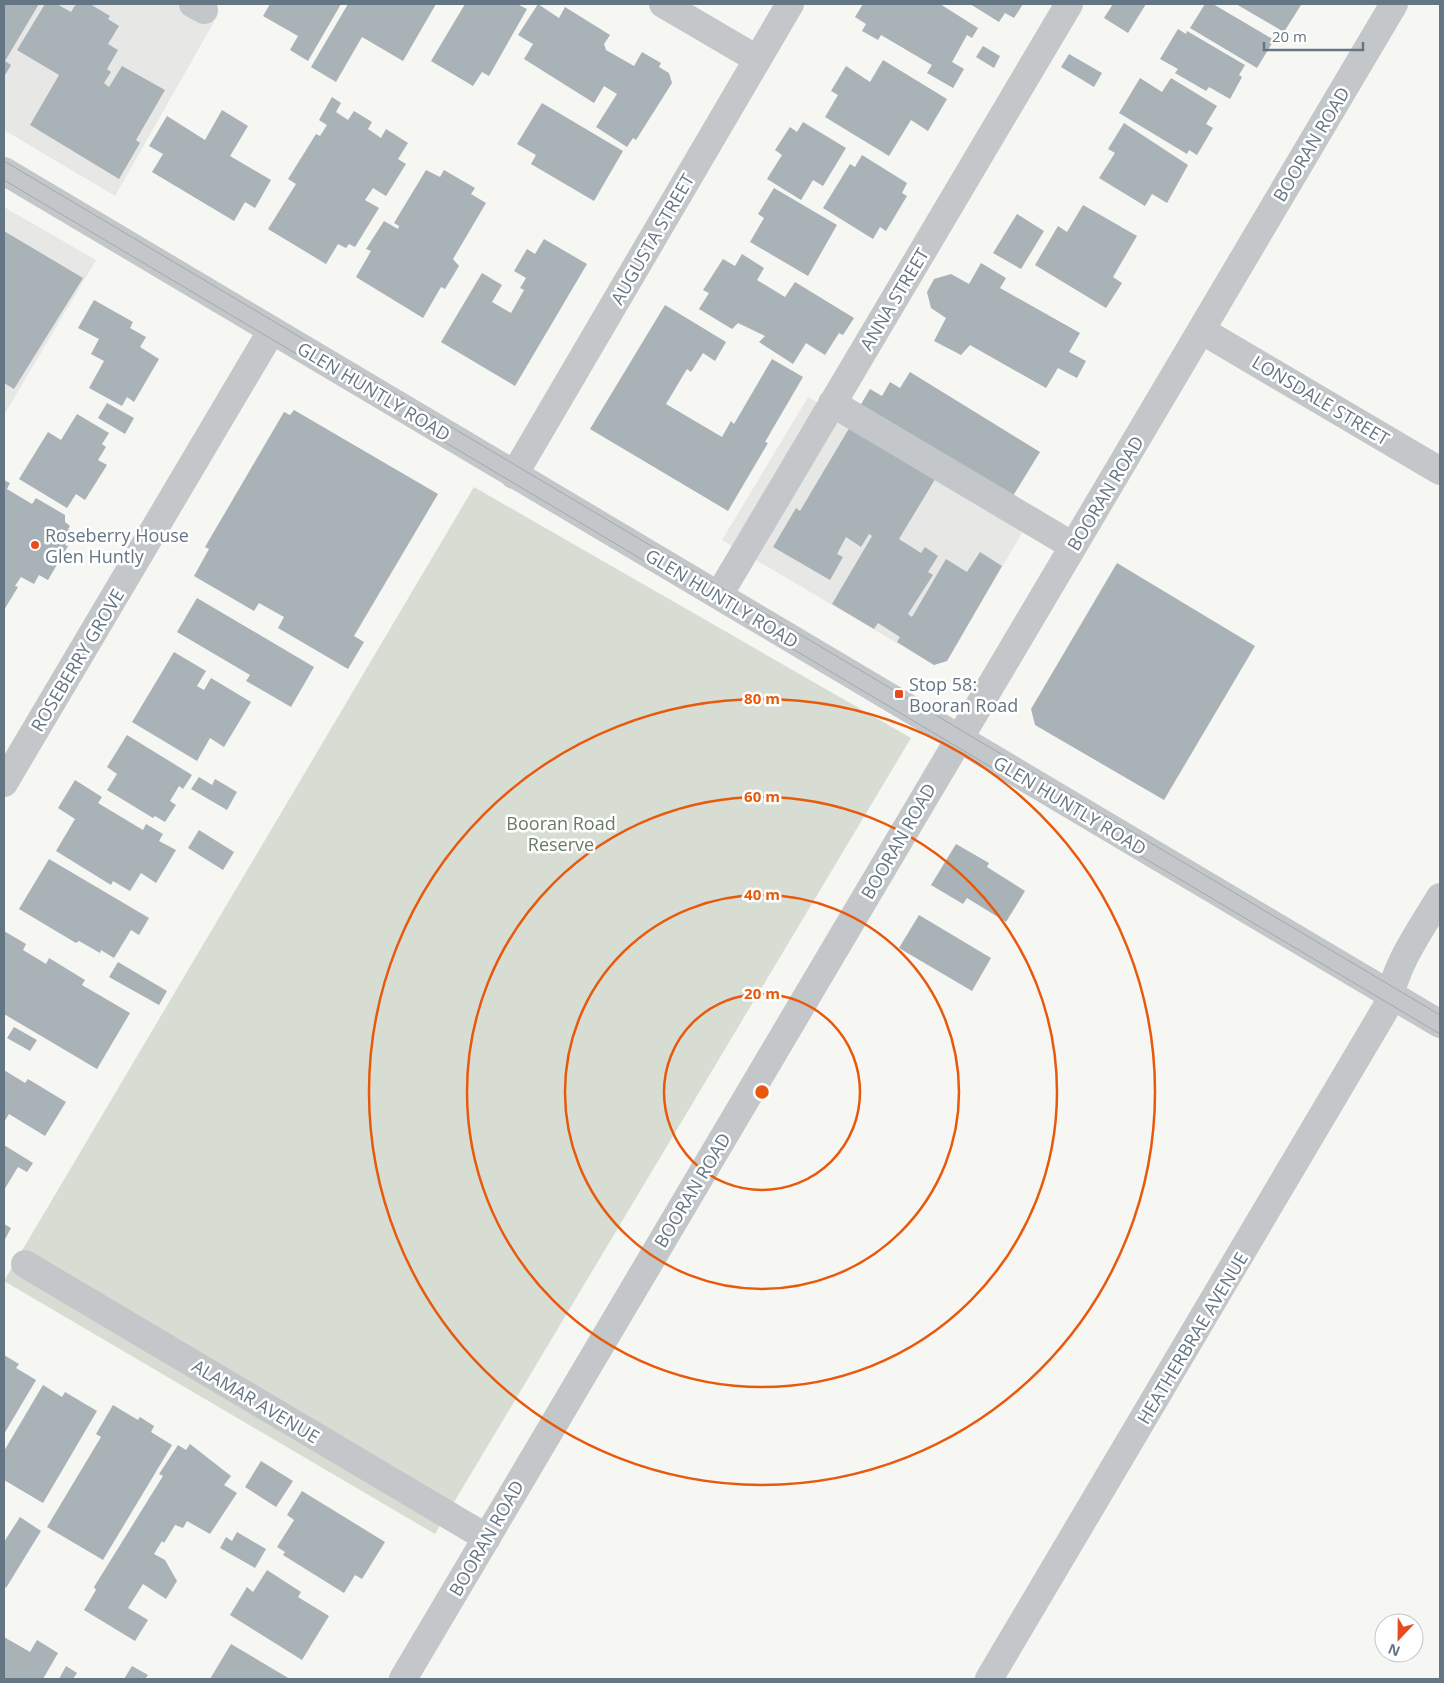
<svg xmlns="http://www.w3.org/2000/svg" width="1444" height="1683" font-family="'Open Sans',sans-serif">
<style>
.built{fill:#e7e8e6}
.green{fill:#d7ddd3}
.building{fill:#a9b2b7}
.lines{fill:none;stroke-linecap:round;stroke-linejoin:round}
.minor{stroke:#c3c7ca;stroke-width:28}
.tram{stroke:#a1a8ae;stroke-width:1}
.ring{fill:none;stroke:#e8590c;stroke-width:2.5}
.poi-dot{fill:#e74c21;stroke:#fff;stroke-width:2}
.labels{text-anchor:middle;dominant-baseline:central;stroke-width:5;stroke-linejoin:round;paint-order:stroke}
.street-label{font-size:18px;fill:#647684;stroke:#fff}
.poi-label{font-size:18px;fill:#647684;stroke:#fff;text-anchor:start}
.park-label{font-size:18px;fill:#687b63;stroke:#fff}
.centre{fill:#e8590c;stroke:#fff;stroke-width:2.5}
.ring-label{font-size:15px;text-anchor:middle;font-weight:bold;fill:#e8590c;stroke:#fff;stroke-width:5;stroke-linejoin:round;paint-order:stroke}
</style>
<rect width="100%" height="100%" fill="#f6f6f2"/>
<path class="built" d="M4,4h198l17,9 -104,183 -111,-66z
M4,207l92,53 -92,155z
M808,397l218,129 -79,135 -13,4 -212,-125z"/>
<path class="green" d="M474,487l437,251 -476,796 -431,-253z"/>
<path class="building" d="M4,4h35l-34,57 6,4 -7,12z
M45,4h12l14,8 5,-8h14l20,12 -2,3 11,7 -11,18 10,6 -11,19 4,3 -7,11 5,4 13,-21 43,24 -29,50 4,3 -21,36 -89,-54 29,-50 -42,-25z
M270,4h71l-33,57 -18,-11 8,-14 -35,-20z
M348,4h88l-33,57 -41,-24 -26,45 -25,-15z
M465,4h52l10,5 -38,67 -7,-4 -9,14 -42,-25z
M538,4l21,14 6,-11 45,28 -6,9 2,6 28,16 8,-14 19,11 -2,4 10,6 3,10 -36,57 -3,-2 -6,9 -31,-20 21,-33 -13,-8 -10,17 -70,-44 9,-15 -15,-9z
M863,4h77l38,24 -6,10 -5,-3 -15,27 12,7 -11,19 -26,-15 5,-8 -51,-30 -3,5 -16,-9 4,-7 -11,-7z
M970,4h53l-9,14 -9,-5 -6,9z
M1113,4h33l-18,29 -24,-15z
M1205,4h8l61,36 -17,28 -67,-40z
M1236,4h63l2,1 -17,27z
M1178,29l8,5 1,-3 58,34 -6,10 3,2 -12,22 -21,-12 -3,4 -31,-18 3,-4 -18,-10z
M983,46l17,10 -6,12 -18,-11z
M1069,54l33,19 -8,14 -33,-20z
M883,60l64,39 -19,32 -17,-11 -22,36 -64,-39 13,-22 -7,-4 15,-25 24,16z
M1140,78l22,14 9,-14 46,28 -11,18 7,4 -16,27 -8,-5 -2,4 -68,-41z
M332,97l9,6 -5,9 12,8 6,-9 18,11 -4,7 13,9 5,-9 22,14 -10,16 8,5 -20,32 -13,-8 -8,12 14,8 -24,39 -6,-3 -3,4 -8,-4 -12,20 -58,-35 28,-45 -8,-5 28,-45 4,2 7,-11 -8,-5z
M542,103l81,48 -29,50 -63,-37 5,-9 -19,-11z
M222,110l26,16 -18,30 41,24 -16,28 -10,-6 -11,19 -82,-49 11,-18 -14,-8 18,-30 38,24z
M803,122l43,26 -23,38 -10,-6 -12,20 -34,-21 15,-24 -7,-5 15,-23 7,5z
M1124,123l64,42 -21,38 -15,-9 -7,12 -46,-28 16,-25 -7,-4z
M862,155l45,28 -5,10 5,3 -21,35 -6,-4 -7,12 -50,-31 27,-44 5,3z
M426,170l14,7 4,-7 31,18 -4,6 15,9 -33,56 6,7 -14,23 -4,-2 -18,31 -67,-41 15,-26 -5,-2 18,-28 14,8 1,-3 -5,-3z
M774,188l63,37 -29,51 -58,-34 14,-24 -6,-4z
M1083,205l54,31 -24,41 9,6 -16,25 -71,-43 23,-39 9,6z
M1017,214l27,17 -23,38 -28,-16z
M4,231l79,47 -69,111 -10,-6z
M544,239l43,25 -72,122 -74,-44 41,-69 20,12 -10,17 19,11 13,-23 -4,-2 6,-10 -12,-7 13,-22 8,5z
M742,254l22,14 -7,12 28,17 10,-15 59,36 -11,17 -4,-2 -14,22 -19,-12 -13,21 -34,-22 6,-6 -27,-13 -6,6 -33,-20 10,-16 -6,-3 20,-31 12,7z
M981,263l25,15 -6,10 80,45 -11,19 17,9 -9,17 -19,-10 -12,20 -76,-43 -9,10 -27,-14 12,-23 -15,-10 -4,-16 7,-13 17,-5 18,10z
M94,300l39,22 -3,6 16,9 -6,10 19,12 -25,43 -7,-5 -5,9 -33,-18 15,-27 -13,-7 8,-15 -21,-11z
M665,305l61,37 -11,19 -12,-8 -12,19 -4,-3 -21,35 56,33 9,-16 3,3 38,-65 31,18 -38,65 3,1 -40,68 -138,-82z
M910,372l130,80 -29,47 -151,-93 10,-17 12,7 8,-14 10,6z
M107,403l27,15 -9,16 -27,-16z
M294,410l144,84 -84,142 10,6 -16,27 -70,-41 6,-11 -25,-14 -5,8 -60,-35 15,-27 -4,-2 79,-135 6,3z
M77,414l32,19 -7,11 4,3 -8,13 9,5 -22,35 -9,-6 -9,14 -48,-29 29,-47 13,8z
M851,425l86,51 -38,63 22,14 4,-6 13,9 -10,16 5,3 -25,39 4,3 34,-58 21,13 13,-20 22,14 -55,95 -13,4 -37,-23 3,-5 -22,-14 -4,6 -42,-25 40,-68 -3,-2 -8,13 -15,-10 -9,17 6,3 -13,23 -57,-33 23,-39 4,3z
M4,480l6,3 -3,6 25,15 4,-6 29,17v7l5,4 -2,3 5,3 -8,13 3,1 -20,34 -9,-5 -5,9 -13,-7 -6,9 3,1 -14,23z
M1117,563l138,83 -91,154 -129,-75 -4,-16z
M197,598l117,69 -23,40 -45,-26 4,-6 -73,-43z
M174,652l32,19 -9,15 7,4 7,-12 40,24 -27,45 -14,-9 -13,23 -65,-39z
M127,735l65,40 -9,14 -4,-3 -9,15 6,4 -11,17 -10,-6 -2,2 -46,-28 10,-16 -10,-7z
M199,777l13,8 3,-6 22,13 -10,18 -36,-21z
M75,780l27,17 -4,6 45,27 3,-6 17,10 -4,7 17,9 -20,33 -15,-10 -11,18 -17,-10 -2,4 -55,-34 19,-32 -17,-11z
M199,830l35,22 -11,18 -35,-22z
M956,844l33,19 -2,4 38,24 -19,31 -39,-24 -4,6 -32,-19z
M49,859l100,59 -10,17 -8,-5 -17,28 -13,-8 -1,3 -21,-12 -3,2 -57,-34z
M919,915l72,43 -19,33 -73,-43z
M4,931l22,13 -3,6 23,14 3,-6 36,22 -3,5 48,28 -33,56 -93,-55z
M118,962l49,29 -8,14 -50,-28z
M14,1027l23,13 -7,11 -23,-13z
M4,1070l21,13 3,-4 38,23 -21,34 -36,-22 -5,8z
M4,1145l29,18 -6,9 -9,-5 -14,23z
M4,1224l7,4 -7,13z
M4,1355l15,9 -3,4 20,12 -32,54z
M43,1385l19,12 3,-5 32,19 -54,92 -39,-23v-29z
M113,1405l25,15 2,-3 14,9 -3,6 21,13 -69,115 -56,-33 54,-90 -5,-3z
M190,1444l41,32 -7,9 13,8 -27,41 -23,-13 -4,7 -8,-3 -11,18 -2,-2 -8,13 11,6 12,21 -11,18 -23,-15 -15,24 20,12 -13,21 -51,-31 12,-20 -2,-3 69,-111 -4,-2 19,-29 8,5z
M261,1461l32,20 -17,26 -31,-20z
M302,1491l83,51 -23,37 -7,-4 -11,18 -61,-38 2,-3 -8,-5 17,-27 -7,-5z
M20,1517l21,14 -35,57 -2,-2v-44z
M237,1532l29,17 -11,19 -35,-20 6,-11 6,4z
M267,1570l34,22 -3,5 31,19 -27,44 -72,-45 17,-28 6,5z
M4,1637l26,15 7,-12 21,13 -15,26h-39z
M231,1644l59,35h-80z
M66,1666l11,7 -4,6h-14z
M132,1666l16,9 -3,4h-21z"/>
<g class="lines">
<path class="minor" d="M193,4l11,6
M663,4l94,55
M4,171l1436,853
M1201,330l239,141
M832,403l241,143
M514,475l276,-471
M719,595l350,-591
M4,783l268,-453
M25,1264l462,274
M403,1679l991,-1675
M989,1679l400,-676c6,-39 31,-72 51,-106"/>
<path class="tram" d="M4,161l1436,854
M4,180l1436,854"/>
</g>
<g class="ring">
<circle cx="762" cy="1092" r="98"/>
<circle cx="762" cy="1092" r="197"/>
<circle cx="762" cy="1092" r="295"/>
<circle cx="762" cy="1092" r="393"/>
</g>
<g class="poi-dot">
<circle cx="35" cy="545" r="5"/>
<rect x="894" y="689" width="10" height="10" rx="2.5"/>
</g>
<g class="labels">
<g class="street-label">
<text transform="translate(1311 144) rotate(-59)">BOORAN ROAD</text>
<text transform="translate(652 239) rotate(-60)">AUGUSTA STREET</text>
<text transform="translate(894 299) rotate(-59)">ANNA STREET</text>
<text transform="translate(374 391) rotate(31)">GLEN HUNTLY ROAD</text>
<text transform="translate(1321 400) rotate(31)">LONSDALE STREET</text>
<text transform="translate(1105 493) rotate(-59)">BOORAN ROAD</text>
<text transform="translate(722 598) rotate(31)">GLEN HUNTLY ROAD</text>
<text transform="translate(77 660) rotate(-59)">ROSEBERRY GROVE</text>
<text transform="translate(1070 805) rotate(31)">GLEN HUNTLY ROAD</text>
<text transform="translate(898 841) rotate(-60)">BOORAN ROAD</text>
<text transform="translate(692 1190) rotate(-59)">BOORAN ROAD</text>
<text transform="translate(1192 1338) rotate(-59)">HEATHERBRAE AVENUE</text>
<text transform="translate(256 1401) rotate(31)">ALAMAR AVENUE</text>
<text transform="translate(486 1538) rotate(-60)">BOORAN ROAD</text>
</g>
<g class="poi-label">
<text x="45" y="535">Roseberry House<tspan x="45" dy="21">Glen Huntly</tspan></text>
<text x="909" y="684">Stop 58:<tspan x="909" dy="21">Booran Road</tspan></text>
</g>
<g class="park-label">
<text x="561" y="823">Booran Road<tspan x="561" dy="21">Reserve</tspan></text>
</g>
</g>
<circle cx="762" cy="1092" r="8" class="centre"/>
<g class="ring-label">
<text x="762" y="704">80 m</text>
<text x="762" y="802">60 m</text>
<text x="762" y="900">40 m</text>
<text x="762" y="999">20 m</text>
</g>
<rect width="1444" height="1683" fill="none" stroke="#647684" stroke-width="10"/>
<g transform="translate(1399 1638) rotate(202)"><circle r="24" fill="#ffffff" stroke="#c1c8ce"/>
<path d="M0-4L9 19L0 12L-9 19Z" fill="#e74c21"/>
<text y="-8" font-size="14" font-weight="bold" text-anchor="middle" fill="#647684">N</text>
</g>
<path d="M1264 42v8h99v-8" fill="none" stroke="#647684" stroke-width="2.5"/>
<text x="1272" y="42" font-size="15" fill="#647684" stroke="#ffffff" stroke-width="4" paint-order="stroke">20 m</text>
</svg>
